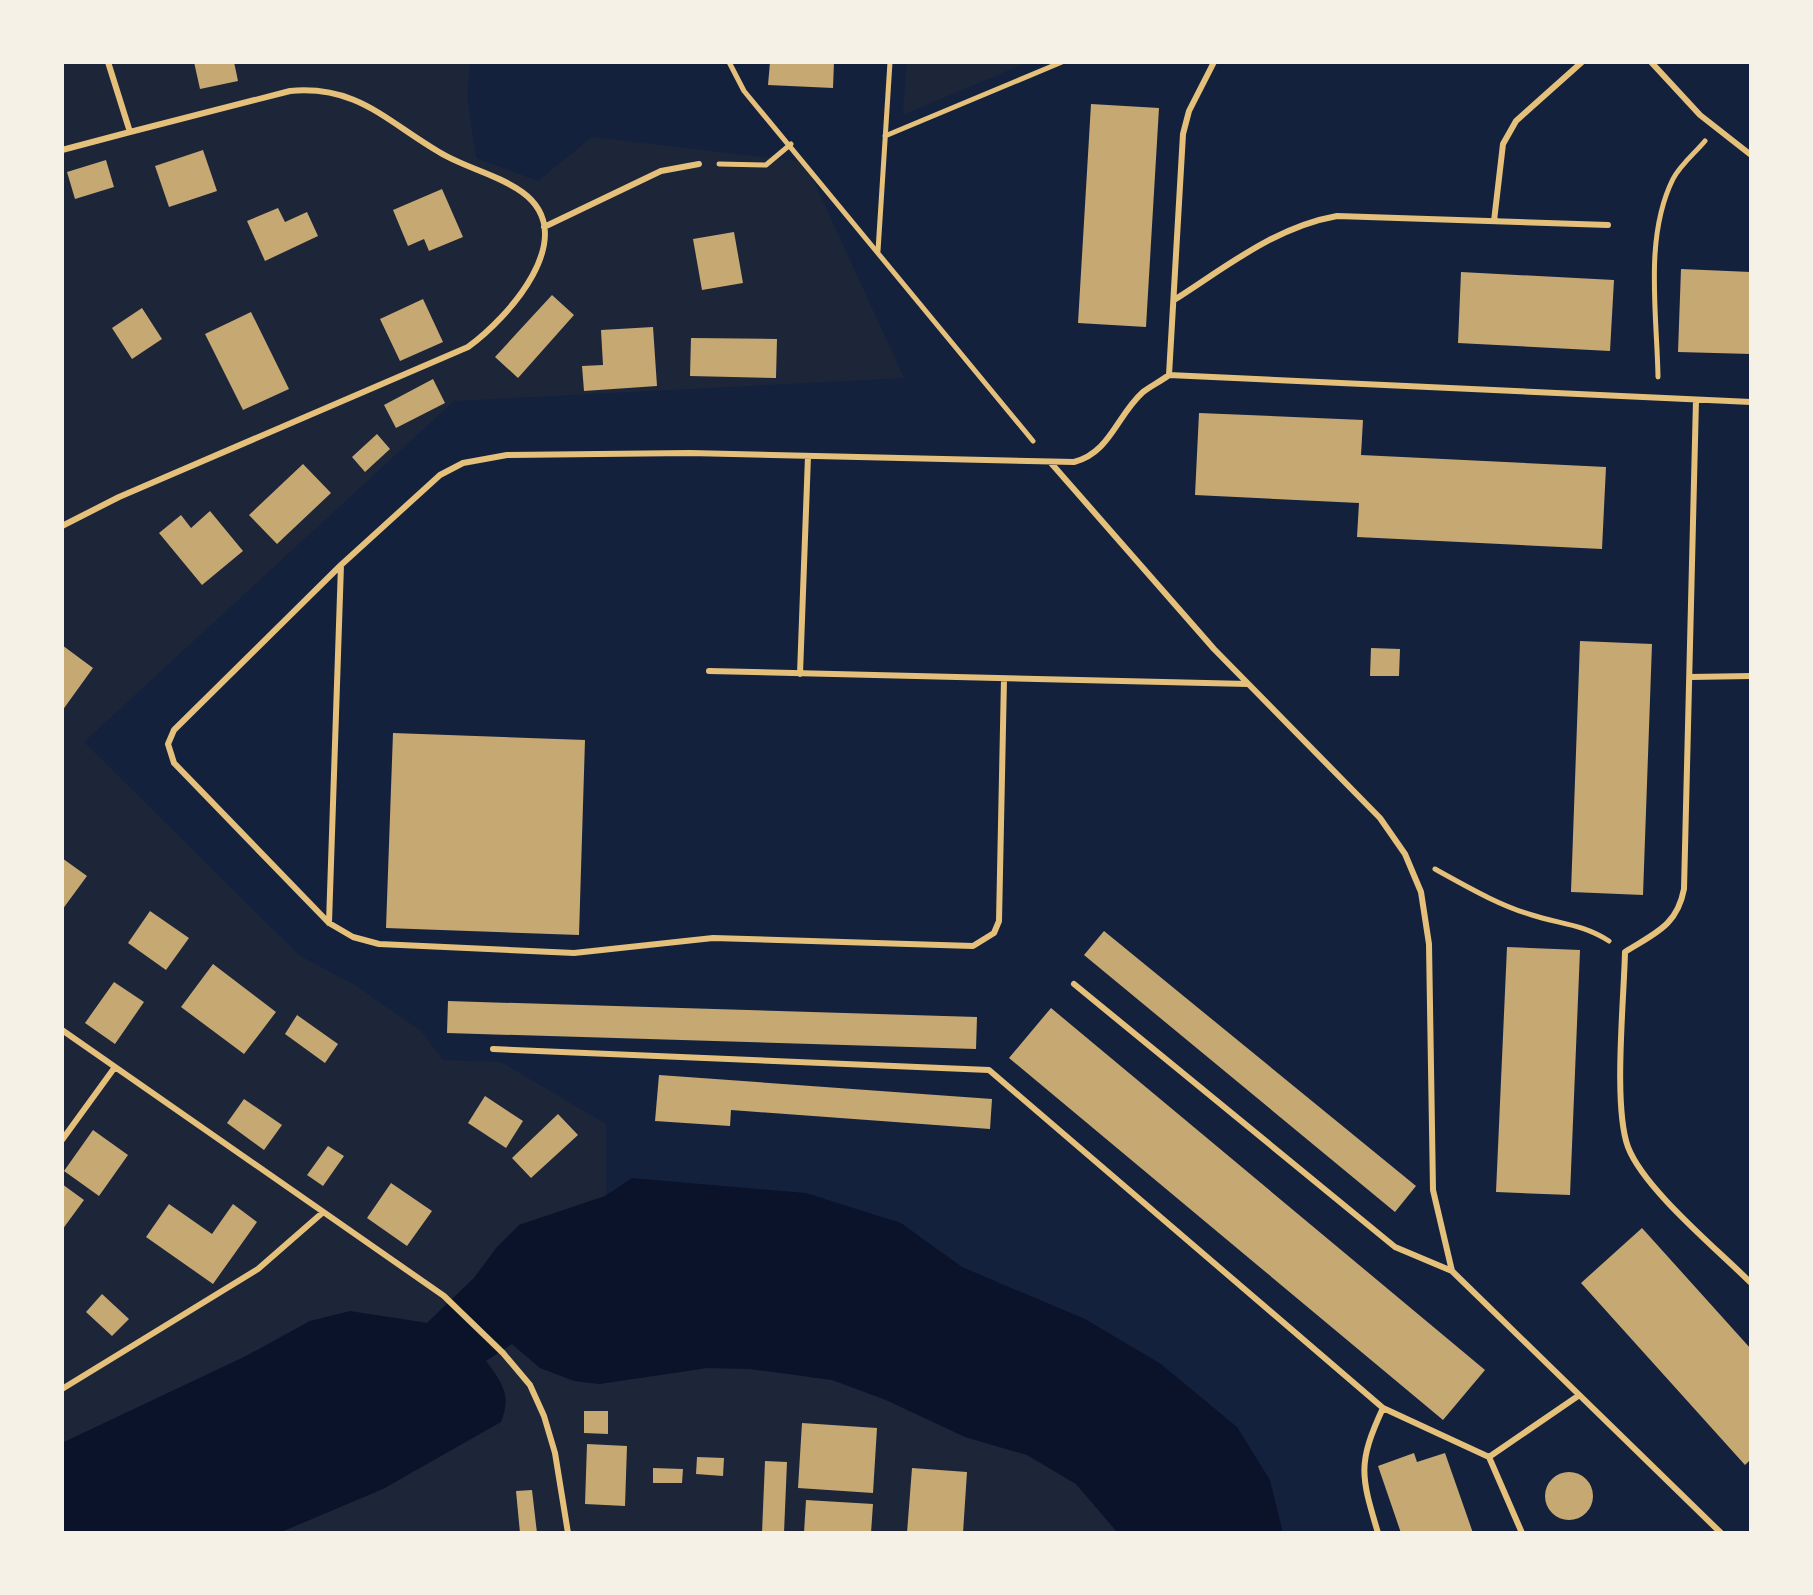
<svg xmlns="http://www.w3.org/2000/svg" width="1813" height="1595" font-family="'Fira Sans',sans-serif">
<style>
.green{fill:#1d2539}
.water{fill:#0b132b}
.building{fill:#c6a872}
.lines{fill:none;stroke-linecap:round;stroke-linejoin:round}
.path{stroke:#e5c07b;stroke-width:5}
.service{stroke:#e5c07b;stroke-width:6}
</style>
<rect width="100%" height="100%" fill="#14213d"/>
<path class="green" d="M62,62h408l-3,35 9,61 62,23 54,-44 213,25 99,216 -450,23 -370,341 216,214 53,28 68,47 22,29 58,2 105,62v72l-87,29 -22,22 -23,31 -47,45 -33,-6 -84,4 -64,35 -184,87z
M907,62h121l-125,53z
M512,1344l28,24 59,16 108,-16 43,1 82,11 54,20 79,37 62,18 49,29 42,49h-839l207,-172z"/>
<path class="water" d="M632,1178l174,15 95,30 61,44 123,52 76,45 76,63 33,53 13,53h-165l-42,-49 -49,-29 -62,-18 -79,-37 -54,-20 -82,-11 -43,-1 -108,16 -25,-3 -34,-13 -28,-24 -26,17c16,22 26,34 15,61l-118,67 -104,44h-217v-90l184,-87 64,-35 40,-10 77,12 47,-45 23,-31 22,-22 86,-29z"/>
<path class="building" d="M194,62h40l4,19 -38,8z
M770,62h64l-1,26 -65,-3z
M1091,104l68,4 -13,219 -68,-4z
M203,150l14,41 -48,16 -14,-41z
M106,160l8,27 -39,12 -8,-27z
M442,189l21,48 -34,14 -5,-12 -16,7 -15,-36z
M278,208l7,14 22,-10 11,24 -53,25 -18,-40z
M734,232l9,51 -41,7 -9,-51z
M1681,269l70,3v82l-73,-2z
M1461,272l153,8 -4,71 -152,-8z
M552,295l22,20 -56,63 -23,-21z
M423,299l20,43 -43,19 -20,-42z
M142,308l20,31 -30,20 -20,-31z
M251,312l38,77 -46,21 -38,-76z
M653,327l4,59 -73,5 -2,-25 21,-1 -2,-35z
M691,338l86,1 -1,39 -86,-2z
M433,379l12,24 -49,25 -12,-23z
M1199,413l164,7 -2,35 245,12 -4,82 -245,-12 2,-34 -164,-8z
M377,434l13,15 -25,23 -13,-15z
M303,464l28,29 -54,51 -28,-29z
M210,511l33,40 -41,34 -43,-52 22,-18 10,13z
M1580,641l72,3 -9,251 -72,-3z
M62,645l31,23 -31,43z
M1371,648l29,1 -1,27h-29z
M393,733l192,7 -6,195 -193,-7z
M62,858l25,18 -25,34z
M150,911l39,27 -23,32 -38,-27z
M1104,931l312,255 -21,26 -311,-257z
M1507,947l73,3 -10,245 -74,-3z
M213,964l63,48 -32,42 -63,-47z
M114,982l30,20 -29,42 -30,-21z
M448,1001l529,16 -1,32 -529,-16z
M1051,1008l434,362 -42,50 -434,-362z
M297,1015l41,29 -13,19 -40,-29z
M659,1075l333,24 -2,30 -259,-19 -1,16 -75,-5z
M485,1096l38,25 -17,27 -38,-25z
M244,1099l38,26 -18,25 -37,-27z
M558,1114l20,21 -47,43 -19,-20z
M93,1130l35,25 -29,41 -35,-25z
M328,1146l16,10 -21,30 -16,-11z
M391,1183l41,28 -25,35 -40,-28z
M62,1184l22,16 -22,30z
M169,1204l43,30 21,-30 24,18 -44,62 -67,-47z
M1642,1228l109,121v110l-6,6 -164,-182z
M102,1294l27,25 -17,17 -26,-24z
M584,1411h24v23l-24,-1z
M802,1423l75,5 -4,65 -75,-5z
M587,1444l40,2 -2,60 -40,-2z
M1414,1453l3,9 28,-9 28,80h-72l-23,-67z
M697,1457l27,1 -1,18 -27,-2z
M765,1461l22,1 -3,71h-22z
M653,1468l30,1 -1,14h-29z
M912,1468l55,4 -4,61h-56z
M1545 1496a24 24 0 1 1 48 0a24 24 0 1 1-48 0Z
M532,1490l5,43h-17l-4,-42z
M806,1500l67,4 -2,29h-67z"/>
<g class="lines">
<path class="path" d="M729,62l15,29 289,350
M885,136l177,-74
M719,164l47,1 25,-21
M878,251l12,-189
M1658,377c-1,-63 -14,-140 15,-198 7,-14 22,-26 32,-38
M1435,869c31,17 63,36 97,46 28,9 51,9 77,26"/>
<path class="service" d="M1651,62l49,53 51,40
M62,150l68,-18
M1494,221l9,-77 13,-23 66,-59
M544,227l117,-56 38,-7
M1174,300c52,-33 101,-73 163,-84l271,9
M1169,375l14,-241 6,-23 25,-49
M1696,400l-12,489c-7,37 -29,44 -59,63 -1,48 -12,154 3,195 16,42 89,102 123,136
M1051,463l163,186 166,169 25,36 16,38 8,52 4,246 19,81 269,262
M62,526l57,-29 349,-150c39,-28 115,-111 54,-155 -25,-18 -57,-24 -83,-40 -53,-31 -82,-67 -149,-61l-160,41 -22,-70
M709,671l539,13
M800,674l8,-218
M1690,677l61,-1
M1004,679l-5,242 -5,12 -21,13 -260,-8 -139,15 -195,-9 -26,-7 -24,-14 -155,-160 -6,-19 6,-14 167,-165 99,-90 23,-12 44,-8 183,-2 384,9c36,-9 43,-47 69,-70 8,-6 18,-11 26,-17l582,27
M329,923l12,-358
M1074,984l321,263 57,24
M62,1030l382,266 59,57 27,32 14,31 11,37 13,80
M493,1049l496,21 394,338 106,49 33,76
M62,1140l53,-73
M62,1389l196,-120 63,-55
M1489,1457l89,-61
M1378,1533c-17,-57 -21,-69 5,-125"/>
</g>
<rect width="1813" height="1595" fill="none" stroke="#f6f1e7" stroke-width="128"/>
</svg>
